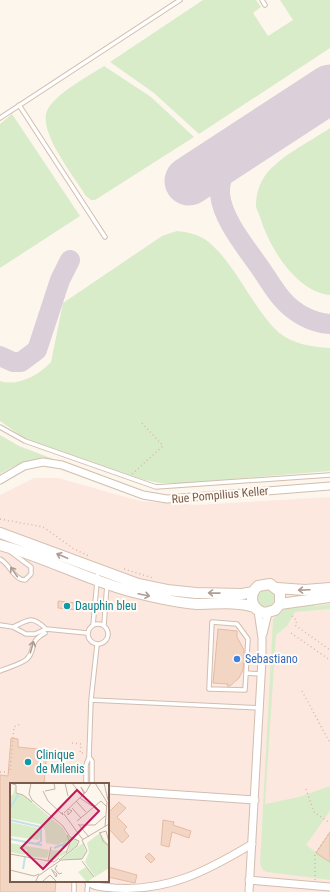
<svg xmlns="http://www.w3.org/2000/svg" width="330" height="892" font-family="'Roboto Condensed',sans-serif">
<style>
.commercial{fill:#fde8e0;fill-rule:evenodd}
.green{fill:#d8ecc9}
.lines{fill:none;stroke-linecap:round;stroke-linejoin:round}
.taxiway{stroke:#dbcfda;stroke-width:20}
.runway{stroke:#dbcfda;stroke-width:49}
.building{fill:#f3d5c3;stroke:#e6bba3}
.lane-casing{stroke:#d1beb0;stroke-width:5.5}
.street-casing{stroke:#d1beb0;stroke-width:9}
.secondary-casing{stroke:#d6c0b0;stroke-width:12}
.path{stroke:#d9b8a5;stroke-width:1.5;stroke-dasharray:1 3;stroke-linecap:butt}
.lane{stroke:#fff;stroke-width:3.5}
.street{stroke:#fff;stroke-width:7}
.secondary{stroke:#fff;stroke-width:10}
.oneway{stroke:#af9d94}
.culture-dot{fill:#0f9aa8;stroke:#fffaf3;stroke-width:1.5}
.shop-dot{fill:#3f7fe0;stroke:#fffaf3;stroke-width:1.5}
.labels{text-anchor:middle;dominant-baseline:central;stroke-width:4;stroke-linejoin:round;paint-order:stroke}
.street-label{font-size:12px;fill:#7a5c4d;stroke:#fffaf3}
.culture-label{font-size:12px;fill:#0d838f;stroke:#fffaf3;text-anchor:start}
.shop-label{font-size:12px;fill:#366cbe;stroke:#fffaf3;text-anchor:start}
.inset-river{fill:none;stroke:#bfe3e8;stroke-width:2}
.inset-road{fill:none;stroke:#c5b3a7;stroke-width:1}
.view{fill:#c2185b;fill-opacity:0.15;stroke:#c2185b;stroke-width:2}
.inset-edge{fill:none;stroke:#7a5c4d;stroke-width:2}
</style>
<rect width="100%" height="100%" fill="#fdf6ec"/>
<path class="commercial" d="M34,478h24l82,23 57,4 133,-8v395h-330v-397zM11,784h97v97h-97z"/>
<path class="green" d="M203,0h53l5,7 -8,6 15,23 25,-16 -13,-20h50v48l-131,86 -45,-41 -44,-31z
M104,66l47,31 43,40 -99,63h-4l-5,-4c-11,-18 -48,-64 -39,-85 7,-17 42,-35 57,-45z
M12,114l68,102 -80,52v-144z
M330,128v167c-34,-3 -61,-48 -70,-78 -1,-4 -5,-10 -4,-14 0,-7 3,-18 7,-24 12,-21 47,-37 67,-51z
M177,231c10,1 20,3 29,9 29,22 45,66 72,92 14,12 35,15 52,16v123l-145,12h-26l-18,-4 -117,-41 -24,-17v-40c18,6 39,-6 51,-19l12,-59 99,-67z
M0,435l19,11 37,14c-23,-2 -37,2 -56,14z
M261,587l14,3 3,11 -8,8 -12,-2 -2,-15z
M307,604l9,2 14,-2v5l-35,3 -8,14 -11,9 -11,169 34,-7 31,-11v25l-24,34 24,17v18l-63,-8 -4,-2 -3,-6 13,-245 12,-11z"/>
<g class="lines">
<path class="taxiway" d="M243,146c-13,14 -24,28 -23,48 2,26 29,57 43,78 6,9 12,19 19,27 12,14 30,24 48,25
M0,356l13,6h8l16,-12 23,-70 10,-20"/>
<path class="runway" d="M189,181l141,-92"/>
</g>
<path class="building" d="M58,601l19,2v7l-19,-2z
M218,629l19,2v6l7,13 -1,20 -4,8 -9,8h-3l1,-2 -15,-1z
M11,738l7,1v8l29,3 -3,34h-33v97h45l-1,11h-55v-117l8,1z
M119,802l7,6 -9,9 10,10 -3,3 5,6 -7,7 -14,-15v-15z
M163,820l11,2 -1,3 18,6 -2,7 -17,-6 -3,15 -8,-2z
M330,832v30l-14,-9z
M149,853l6,6 -4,4 -6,-6z
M108,867l29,8 -2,8 -27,-6z"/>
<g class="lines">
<defs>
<path id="lane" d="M262,0l3,5
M19,105l86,132
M0,118l180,-118
M0,427l25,14 131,46 174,-12
M0,559c10,5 14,21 25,21l6,-6v-7l-20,-15
M212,622l25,2 11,15 -3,51 -36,-1z
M88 634a10 10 0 1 1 20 0a10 10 0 1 1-20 0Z
M0,625l13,2 13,7h9l11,-5 41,4
M93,625l5,-54
M104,625l3,-41
M13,627c16,-7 19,-12 33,2
M0,671c8,-4 20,-6 27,-12 10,-10 0,-16 18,-26
M246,673l15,1
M91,700l169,8
M89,757l3,4v23
M86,784v-19l3,-8 2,-57 6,-55
M74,892v-11
M87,892l1,-11"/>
<path id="street" d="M0,480l24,-14 19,-4 19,3 81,30 24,4 163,-13
M263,634l5,-21
M108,790l147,10
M249,880l81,7
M88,881c7,7 17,6 26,7 53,4 93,-17 138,-44
M249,892l13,-233v-21l-4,-27"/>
<path id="secondary" d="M0,533l138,51 29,6 29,3 46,1 11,-2
M0,545c47,12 90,37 137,48 20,5 40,10 60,11 19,0 39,-3 57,3
M277,588l28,2 25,-2
M280,604v-12l-10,-8 -12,2c-10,9 -7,24 7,27l10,-3 5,-6 50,-7"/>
</defs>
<use href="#lane" class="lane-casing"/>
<use href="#street" class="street-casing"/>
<use href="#secondary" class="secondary-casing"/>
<path class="path" d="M132,474l31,-28 -21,-23
M0,519l43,8 31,22 15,7
M124,569l29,9
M292,616l5,5 -2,4 35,25
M291,633l39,27
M302,691l28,52
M72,743l9,1 -1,9h5
M0,772h10l4,-45 6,-3
M306,789l8,23 16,11
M315,880v-26l15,-22"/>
<use href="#lane" class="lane"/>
<use href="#street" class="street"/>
<use href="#secondary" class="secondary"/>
</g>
<defs><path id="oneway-shaft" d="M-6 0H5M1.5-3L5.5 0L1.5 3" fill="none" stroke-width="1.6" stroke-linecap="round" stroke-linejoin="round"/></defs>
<g class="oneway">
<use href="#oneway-shaft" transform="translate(62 556) rotate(-157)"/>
<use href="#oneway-shaft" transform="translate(14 572) rotate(-125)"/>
<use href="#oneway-shaft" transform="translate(304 590) rotate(178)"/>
<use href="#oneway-shaft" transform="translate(214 593) rotate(-179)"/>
<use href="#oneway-shaft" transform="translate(144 595) rotate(12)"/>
<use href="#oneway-shaft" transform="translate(32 647) rotate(-74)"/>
</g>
<g class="culture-dot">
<circle cx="67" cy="606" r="4"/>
<circle cx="28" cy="762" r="4"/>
</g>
<circle class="shop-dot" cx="237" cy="659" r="4"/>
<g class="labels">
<g class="street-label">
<text transform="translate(220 495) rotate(-5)">Rue Pompilius Keller</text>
</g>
<g class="culture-label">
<text x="75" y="606">Dauphin bleu</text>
<text x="36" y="755">Clinique<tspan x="36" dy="14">de Milenis</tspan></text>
</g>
<g class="shop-label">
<text x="245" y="659">Sebastiano</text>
</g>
</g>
<g transform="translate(10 783)">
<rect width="99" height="99" fill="#fdf6ec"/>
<path d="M5,3v7l10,3 38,32 6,11 -2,8 -4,-5 -5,3 -12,-2 -1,-13 -5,-6 -30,-6v-23h3zM0,39l28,6 3,4 -2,8 -29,-4zM90,50l9,13v22l-14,9 -10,-15 4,-10 -2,-9zM58,53l9,4 1,5 -14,10 -15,6 2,-11 17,1 2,-9zM0,60l39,7 -2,8 -21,-2 1,-6 -2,-1v6l-15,-3zM73,60l3,9 -5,8 -20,-1zM76,84l8,10 -7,5 -9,-10z" fill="#d8ecc9"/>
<path class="inset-river" d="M0,25l8,-13M0,37l31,7v14l-5,3M0,56l32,6M44,65l10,-4 -1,5M13,86l2,-12"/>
<path class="inset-road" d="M0,0l6,2v8l7,2 9,7M21,0l-2,11 3,6 31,26 7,11 9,4 -2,5 -18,14M55,0l3,13M62,0l10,13M85,0l12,19 -2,25M94,0l4,17M33,8l5,10 15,14 -1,-3M35,8l10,-2 -1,-6M74,11l-3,-7 4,6M70,15l12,8M66,18l10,11M62,25l9,10M58,28v4l4,-4 -4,-2M54,30l22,-21 5,-9M54,31l19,26M67,38l24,-20 5,5M68,41l11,13M69,42h16l10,-9M89,50l7,-2 3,11M90,50l3,8 6,5M56,70l4,-10 -3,-8M0,71l44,8 5,-4M38,78l3,-14M72,78l12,16M47,82l-2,4 4,5 3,-1M41,86l6,5 -1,3 -4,-7M0,87l24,6 5,-2M26,98l2,-5 23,-16 21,-1 5,-8 -5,-11 27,-16M33,98l7,-6 7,7"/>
<path class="view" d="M67,7l22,21 -56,58 -22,-21z"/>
<rect width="99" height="99" class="inset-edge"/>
</g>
</svg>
